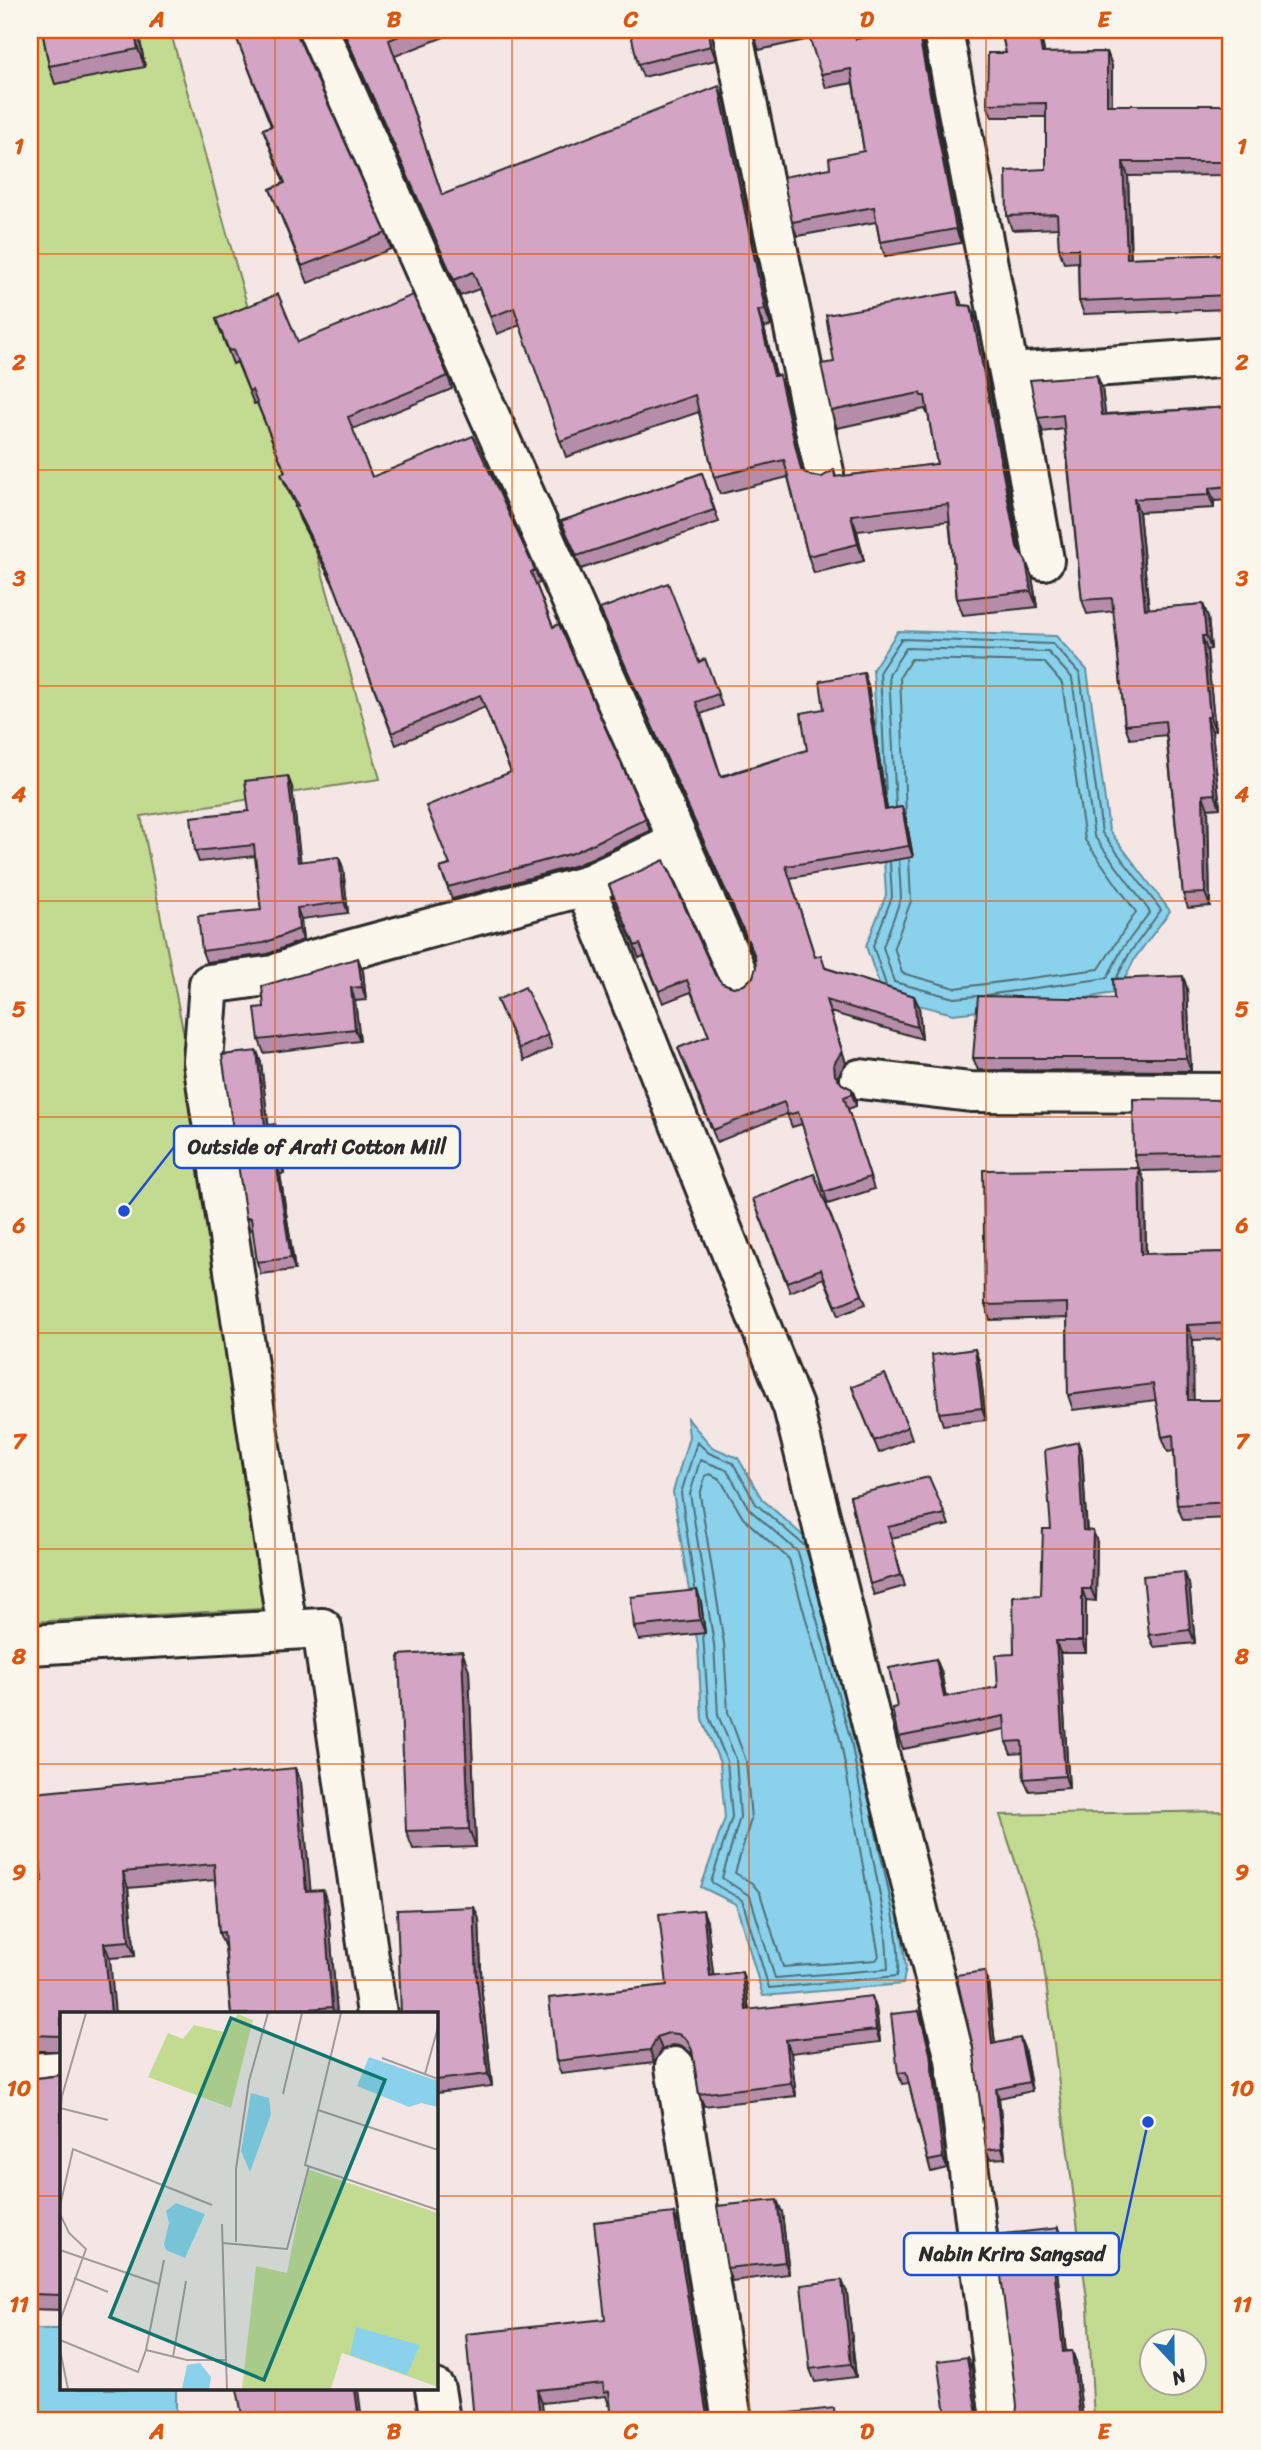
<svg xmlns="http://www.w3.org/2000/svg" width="1261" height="2450" font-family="Sriracha,sans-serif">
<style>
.green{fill:#c3da91;stroke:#77825e;stroke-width:2;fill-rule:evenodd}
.water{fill:#8ad2eb;stroke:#648f9e;stroke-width:2}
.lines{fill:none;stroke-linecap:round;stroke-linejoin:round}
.shore{stroke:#516e78;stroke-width:2}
.minor-casing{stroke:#2b2b2b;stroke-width:44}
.minor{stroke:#fbf7ec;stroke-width:38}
.wall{fill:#b58da9;stroke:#2b2b2b;stroke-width:2}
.shaded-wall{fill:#947389;stroke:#2b2b2b;stroke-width:2}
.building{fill:#d3a4c4;stroke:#2b2b2b;stroke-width:2}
.grid{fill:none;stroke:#df570e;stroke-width:2;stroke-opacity:0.55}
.inset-road{fill:none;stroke:#a39b9a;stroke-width:2}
.view{fill:#0f766e;fill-opacity:0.15;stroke:#0f766e;stroke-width:3.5}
.inset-edge{fill:none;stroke:#2b2b2b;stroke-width:3.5}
.leader{fill:none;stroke:#1d4ed8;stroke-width:2.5}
.callout-dot{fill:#1d4ed8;stroke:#fbf7ec;stroke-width:2.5}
.callout{fill:#fbf7ec;stroke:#1d4ed8;stroke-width:2.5}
.callout-label{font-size:21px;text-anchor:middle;font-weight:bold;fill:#2b2b2b}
.neatline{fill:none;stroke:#df570e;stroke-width:2.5}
.grid-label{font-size:23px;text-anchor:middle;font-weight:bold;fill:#df570e}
</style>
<rect width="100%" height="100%" fill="#f3e6e4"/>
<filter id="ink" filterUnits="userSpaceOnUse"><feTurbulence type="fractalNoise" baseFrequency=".0143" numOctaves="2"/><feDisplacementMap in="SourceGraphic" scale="14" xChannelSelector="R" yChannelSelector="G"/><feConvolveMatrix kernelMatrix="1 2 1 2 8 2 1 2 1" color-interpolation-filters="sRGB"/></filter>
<g filter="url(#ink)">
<path class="green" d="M30,30h140l210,749 -239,37 155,791 -266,15z
M1231,1811v609h-137l-6,-113 -48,-370 -40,-122zM1152,2342h42v42h-42z"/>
<path class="water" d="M898,631l158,5 31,34 22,160 61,81 -35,47 -17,34 -43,8 -122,14 -70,-18 -17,-50 20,-51 -13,-226z
M687,1418l25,29 26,11 24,41 49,44 70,281 19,95 6,48 -3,17 -140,12 -27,-92 -35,-17 24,-69 -5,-55 -18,-44 -4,-73 -25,-154 16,-55z
M30,2329h31v60h115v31h-146z"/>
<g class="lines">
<path class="shore" d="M886,795l-6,-124 21,-32 152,5 27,30 22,159 59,77 -32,44 -12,23
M896,807l-7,-133 17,-26 142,4 24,26 22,158 56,76 -28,37 -15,29 -121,17
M906,814l-6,-137 11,-18 133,3 18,21 23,157 51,72 -37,57 -144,19 -53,-15 -8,-26 17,-46 -2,-41
M899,862l2,36 -18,49 11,35 60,16 22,-2
M886,985l-13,-39 19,-49 -2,-34
M700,1460l27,10 22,39 49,43 53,189 34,181 3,47 -113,9 -25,-82 -28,-18 18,-61 -4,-58 -18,-44 -4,-71 -24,-150z
M710,1474l10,5 23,39 46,41 52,184 38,213 -3,4 -93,7 -23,-74 -8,-10 -17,-10 16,-54 -5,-58 -18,-49 -4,-69 -24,-148 5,-19z
M695,1588l-14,-95 16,-51 12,11 24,10 23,41 49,42 4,13
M703,1635l6,82 18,44 5,56 -21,65 31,18 27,88 128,-12c8,-33 -19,-125 -25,-164"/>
<defs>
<path id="minor" d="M732,30l92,442
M943,30c32,177 70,352 101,530
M319,32l420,945
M1012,373l219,-16
M585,886l208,521 162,652 45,361
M860,1079l111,13 260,1
M287,1629l-84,-568 6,-77 65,-9 38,-15 273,-74 92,-43
M30,1645l292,-17 55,386
M675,2067l57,353
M30,2073l31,-2
M435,2389l5,31"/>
</defs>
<use href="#minor" class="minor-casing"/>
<use href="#minor" class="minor"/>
</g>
<path class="wall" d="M42,30h96l7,37 -90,17 -6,-18z
M298,30v6l88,197 5,16 -83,34 -38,-94 14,-6 -21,-54 8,-3 -34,-87z
M342,30h120l-67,26 47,139 283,-93 46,224 -7,2 12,47h3l6,16 19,80 7,5 11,1 12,-7 2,7 101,-13 -9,-51h-1l-2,-4 -88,19 -6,-17 3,-49 123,-70 5,13 9,1 6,16 43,231 6,8 6,16 5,30 -74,8 -6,-16 -8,-78 -92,10 7,30 -50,12 -6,-17 -20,-79 -68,17 -6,-17 -15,-65 -133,45 -46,-132 -23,9 -18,-45 -19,7z
M712,30l4,30 -73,17 -5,-13z
M752,30h105l1,8 65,3 38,202 -76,13 -5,-14 -4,-20 -79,14 -5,-14 38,-54 34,-17 -11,-68 -27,5 -16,-49 -51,11z
M1001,30h39l4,23 63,-1 5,14v39h119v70l-103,1 3,82 100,-4v55l-147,5 -5,-13 -1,-39 -14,1 -5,-14 -1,-21 -46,2 -5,-14 39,-47v-52h-54l-5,-13 19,-51z
M216,319l82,23 150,34 4,13 -100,40 20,48 163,93 5,13 -4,1 17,43 93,192 4,12 -73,34 -125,34 -12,-31 9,-3 62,-93 -26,-65 -89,38 -61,-157 -35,-68 -5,-13h1l-10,-21 -5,-12 4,-2 -28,-69 -3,1 -17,-42 -4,2z
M1102,388l3,26 126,-7v93l-17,1v7l-75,4 10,97 54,-5 5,13 3,32 -4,1 8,80 -3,1 8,77 -12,1 2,97 -22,2 -5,-14 -17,-159 -36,4 -5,-14 -11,-114 -27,3 -5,-14 -18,-171 -21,3 -5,-14z
M702,473l17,49 -138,47 -20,-48z
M600,609l99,53 6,-3 17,47 -21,8 20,62 86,-26 17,-41 44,-24 19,125 15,-3 4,12 7,38 -123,21 25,79 11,11 88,28 5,11 3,32 -92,-27 16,51 -8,13 1,4 3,4 10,5 4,11v6l-8,3 26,80 -46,15 -26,-80 -10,3 -5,-13 -70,28 -39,-94 31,-12 -18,-44 -28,11 -19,-47 -5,2 -30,-73 106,90 7,8 11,4 11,-2 9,-8 3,-10 -1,-7z
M292,787l8,75 39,-5 4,11 5,45 -47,6 2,21 -35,14 -62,8 -4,-11 59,-41 -6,-54 -56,6 -4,-11 54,-40z
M363,971l3,29 -11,1 5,40 -96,12 -5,-13 5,-33z
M1187,988l4,83 -213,-1 -5,-12 141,-59z
M497,1000l51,35 4,13 -28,13z
M257,1051l4,12 7,62 12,11 4,38h-4l15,96 -34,4 -4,-12 -4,-33 -3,1 -4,-12z
M1231,1100v69l-91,2 5,12 1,71 85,-2v87l-38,1v60h38v118l-48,2 -6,-15 -3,-54 -6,1 -6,-15 -6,-37 -83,10 -5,-15 -1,-77 -77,2 -5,-15 153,-137 -4,-13z
M814,1174l52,130 -27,11 -15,-37 -34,14 -37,-93z
M979,1361l7,59 -43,5 -4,-12z
M852,1387l56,40 4,12 -33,14z
M1078,1442l4,12 5,76 10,12 -1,59 -10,-1v53h-26l9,135 -40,3 -5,-12 -1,-26 -12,1 -5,-12 -1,-13 -102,20 -5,-12 -1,-30 39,-48 5,12 5,26 52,-10 43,-92 10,-66z
M850,1496l95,18 4,11 -58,13 14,48 -31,9 -4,-11z
M1189,1584l6,59 -41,4 -5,-12z
M697,1590l4,12 4,31 -66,7 -5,-13z
M469,1670l7,177 -63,2 -7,-18z
M295,1768l6,15 9,108 18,14 9,109h-106l-6,-66 -6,-15 -4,-53 -87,8 7,68 -25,2 -49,56v37h-27l-4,-13v-150l8,-1 4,-6z
M479,1919l3,75 10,92 -56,7v-79z
M707,1922l6,53 33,9 3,26 127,-2 4,34 -89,11 5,43 -92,10 -5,-12 -6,-39 -2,-2 -9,-7 -10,-1 -10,5 -8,13 -93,11 -5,-13 111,-76z
M988,1981l7,62 29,5 8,43 -33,7 6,60 -15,1 -4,-9z
M919,2011l4,10 10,42 14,105 -16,4 -3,-11 -19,-78 -7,1 -4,-11z
M61,2075v235l-31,-1v-230z
M782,2212l7,62 -57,7 -5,-13z
M674,2213l5,13 31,194 -101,-15 -3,-9 -64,7 -68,17 131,-101z
M1058,2228l4,11 3,30 -8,1 9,81h6l4,11 7,58h-70l3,-4z
M847,2293l9,84 -41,5 -5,-13z"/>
<path class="shaded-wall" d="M134,30h4l7,37 -7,-18z
M709,30h3l4,30 -5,-14z
M854,30h3l4,23 -5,-14z
M919,30l4,11 38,202 -5,-14z
M1038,30h2l7,36 -5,-13z
M1107,52l5,14v53l-5,-14z
M719,86l6,16 46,224 -6,-17z
M1123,162l5,14 3,96 -4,-14z
M971,306l6,16 45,242 -5,-17z
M758,311l6,17 16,64 -6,-16z
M779,375l6,16 22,95 -6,-16z
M1097,375l5,13 5,40 -5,-13z
M1209,488l5,13v7l-5,-13z
M1134,499l5,13 11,111 -5,-14z
M851,515l6,16 7,30 -6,-17z
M1026,561l6,16 5,30 -6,-16z
M1203,604l5,13 3,32 -5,-13z
M1202,636l5,14 8,80 -5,-13z
M864,673l4,12 21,137 -4,-12z
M1207,717l5,14 8,77 -5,-14z
M288,776l4,11 10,86 -4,-11z
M1203,795l5,14 2,97 -5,-13z
M902,807l4,12 7,38 -4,-11z
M339,857l4,11 5,45 -4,-11z
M297,908l4,11 2,21 -4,-11z
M358,958l5,13 3,29 -4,-13z
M1183,976l4,12 4,83 -5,-13z
M351,988l4,13 5,40 -5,-12z
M914,996l5,11 3,32 -5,-12z
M826,1000l20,63 -8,13 2,11 -5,-12z
M257,1051l4,12 9,74 -5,-11z
M852,1089l4,11v6l-4,-12z
M275,1124l5,12 4,38 -4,-12z
M276,1163l4,11 15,96 -4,-12z
M1139,1168l6,15 1,86 -5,-15z
M1187,1325l6,15 1,75 -6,-15z
M975,1349l4,12 7,59 -4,-12z
M1078,1442l4,12 5,88 -4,-12z
M1093,1531l4,11 -1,59 -5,-12z
M1184,1572l5,12 6,59 -5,-13z
M1082,1589l4,11v53l-4,-12z
M697,1590l4,12 4,31 -5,-13z
M1056,1641l4,12 9,135 -4,-12z
M462,1651l7,19 7,177 -7,-18z
M936,1659l5,12 7,38 -4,-12z
M295,1768l6,15 11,124 -6,-16z
M123,1872l5,16 7,68 -6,-15z
M323,1890l5,15 9,109h-3l-2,-7z
M474,1907l5,12 3,75 10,92 -4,-12 -11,-92z
M703,1910l4,12 8,66 -5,-12z
M104,1943l6,15 5,56h-4z
M985,1971l3,10 8,72 -4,-9z
M742,1972l4,12 4,39 -4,-13z
M872,1996l4,12 4,34 -4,-12z
M919,2011l4,10 10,42 14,105 -4,-10z
M657,2037l5,13 -8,13 -4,-13z
M1020,2038l4,10 8,43 -3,-9z
M786,2040l5,13 5,43 -5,-13z
M996,2089l3,9 6,60 -3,-10z
M777,2200l5,12 7,62 -4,-12z
M674,2213l5,13 31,194 -4,-10z
M1058,2228l4,11 3,30 -4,-12z
M1053,2258l4,12 10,94 -4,-12z
M842,2280l5,13 9,84 -5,-13z
M1072,2351l4,11 7,58h-3z
M967,2357l5,12 8,51h-2z
M355,2389h3l4,31h-3z
M537,2390l5,13 2,17h-4z"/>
<path class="building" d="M42,30h92l4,19 -89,17z
M259,30h36l91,203 -84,33 -32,-77 15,-6 -22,-54 9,-3 -35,-87z
M343,30h71l-25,10 53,155 277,-109 46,223 -7,2 16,65 5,-1 22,95 10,6 11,1 12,-7 1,7 102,-13 -12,-68h-4l-1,-3 -89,18 -10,-47 13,-2 -8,-47 131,-23 2,13 12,1 46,241 9,14 5,30 -74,8 -9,-95 -97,11 7,29 -50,12 -24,-96 -70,17 -19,-82 -135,46 -46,-133 -23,9 -18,-45 -19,8z
M630,30h79l2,16 -73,18z
M752,30h31l-29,7z
M807,30h47l2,9 48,-9h14l38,199 -76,13 -6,-35 -82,15 -9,-45 47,-9 -1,-10 35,-7 -13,-82 -30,5z
M1001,30h37l4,23 65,-1v53h124v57h-108l4,96 104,-4v41l-152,6 -1,-52h-19l-2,-35 -50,2 -1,-45 40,-2v-66l-59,1 1,-51h18z
M278,294l20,48 115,-47 35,81 -100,41 24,60 101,-41 62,134 -4,2 22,55 6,-3 87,195 -73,34 -125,34 -8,-19 10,-3 -24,-59 85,-34 -31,-77 -88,38 -62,-158 -35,-68 3,-1 -17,-32 4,-2 -33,-82 -3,1 -16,-41 -4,1 -13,-32z
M1097,375l5,40 129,-8v79l-22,2v7l-75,4 11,110 58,-5 3,32h-4l8,81h-3l8,77 -12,1 2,98 -22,1 -18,-173 -40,4 -13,-127 -30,2 -19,-185 -25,3 -8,-38z
M702,473l12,37 -137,46 -16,-35z
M668,583l31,79 6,-3 13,35 -22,8 25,75 86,-27 -6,-37 23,-4 -4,-28 44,-8 21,137 17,-3 7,39 -123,20 29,91 6,-2 4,13 89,28 3,31 -91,-27 16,51 -8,13 1,11 7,9 10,5v5l-8,3 26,80 -46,15 -26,-80 -10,3 -4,-13 -71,28 -35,-82 31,-12 -22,-56 -28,11 -19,-47 -5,2 -26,-61 55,-25 51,115 7,8 11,4 11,-2 9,-8 3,-10 -1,-11 -155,-347z
M288,776l10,86 41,-5 5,45 -47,6 2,21 -35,14 -62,8 -4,-35 63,-6 -7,-65 -59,6 -4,-34 58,-6 -4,-30z
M358,958l4,29 -11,1 4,41 -96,11 -4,-32 9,-1 -2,-21z
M1183,976l3,82h-213l5,-62 136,3 -1,-20z
M525,987l23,48 -29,14 -22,-49z
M257,1051l8,75 10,-2 5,38 -4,1 15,95 -34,4 -6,-44h-5l-24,-163z
M1133,1099l98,1v53l-97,2z
M1139,1168l2,86 90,-2v71l-44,2 1,75h43v102l-54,3 -4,-70 -11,2 -9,-53 -85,11 -1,-92 -82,2 -2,-135z
M814,1174l48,121 -26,11 -15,-37 -34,13 -34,-83z
M975,1349l7,59 -43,5 -7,-58z
M885,1374l23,53 -34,14 -22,-54z
M1078,1442l5,88 10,1 -2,58h-9v52h-26l9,135 -41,3 -2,-38 -16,1 -2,-26 -106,21 -6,-29 5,-1 -8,-39 47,-9 8,38 54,-10 -2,-32 18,-1 -1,-58 28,-1 2,-66h8l-6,-79z
M929,1477l16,37 -57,13 13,48 -31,9 -20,-88z
M1184,1572l6,58 -41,5 -6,-59z
M697,1590l3,30 -66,7 -3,-30z
M462,1651l7,178 -63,2 -7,-176z
M295,1768l11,123 17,-1 9,117 -78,7h-23l-7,-82 -5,1 -5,-69 -91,8 6,69 -25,2 7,71h-50v22l-31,-1v-147l8,-1 -1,-5 5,-1 -8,-88z
M474,1907l3,75 11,92 -52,6v-66h-35l-4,-104z
M703,1910l7,66 32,-4 4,38 126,-14 4,34 -90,10 5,43 -92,11 -7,-44 -5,-10 -9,-6 -10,-1 -11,4 -7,13 -94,11 -7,-63 118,-13 -8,-71z
M985,1971l7,73 28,-6 9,44 -33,7 6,59 -16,2 -13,-103 -17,-72z
M919,2011l11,42 13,105 -15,3 -22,-89 -8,1 -7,-59z
M61,2075v220l-31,-1v-215z
M777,2200l8,62 -58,6 -10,-62z
M674,2213l32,197 4,10h-98l-3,-29 -5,1 -1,-9 -66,7 3,30h-66l-8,-86 139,-15 -11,-97z
M1058,2228l3,29 -8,1 10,94 9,-1 8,69h-67l3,-4 1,-10 -21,-171z
M842,2280l9,84 -41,5 -9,-84z
M967,2357l11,63h-31l-9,-59z
M237,2389h118l4,31h-116z
M834,2408l1,12h-93l4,-2z"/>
</g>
<path class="grid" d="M275,30v1984M512,30v2390M749,30v2390M986,30v2390M30,254h1201M30,470h1201M30,686h1201M30,901h1201M30,1117h1201M30,1333h1201M30,1549h1201M30,1764h1201M30,1980h1201M30,2196h31M436,2196h795M275,2389v31"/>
<g transform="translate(60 2012)">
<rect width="378" height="378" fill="#f3e6e4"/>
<path d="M178,2l15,6 -22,88 -83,-31 20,-44 15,6 11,-14 30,7zM247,157l131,44v174l-96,-34 -11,36h-89l14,-123 31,7z" fill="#c3da91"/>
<path d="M309,45l69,24v26l-17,-4 -12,4 -52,-21zM191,81l18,5 2,16 -21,58 -9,-21zM116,191l29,11 -20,44 -19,-8 -2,-6 5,-21 -3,-12zM296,315l64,18 -13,30 -57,-20zM140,351l11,14 -2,12h-27l5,-24z" fill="#8ad2eb"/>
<path class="inset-road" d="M281,1l-36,152 133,45M322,46l56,21M365,62l13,-47M223,82l19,-81M0,96l48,12M258,98l120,40M0,110l2,-26 24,-83M0,194l13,-57 139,56M0,202l9,19 17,16 -26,72M162,212l4,136M176,230v-73l13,-88 19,-68M163,231l64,6 22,-83M0,238l99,34M14,266l34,14M0,328l78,32 8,-22 41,10h39l1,29M0,338l8,39M86,338l18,-90M113,345l13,-76"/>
<path class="view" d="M171,6l154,62 -121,300 -154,-63z"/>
<rect width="378" height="378" class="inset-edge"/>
</g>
<path class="leader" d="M124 1211L174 1147M1148 2122L1119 2254"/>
<g class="callout-dot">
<circle cx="124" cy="1211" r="7"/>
<circle cx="1148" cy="2122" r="7"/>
</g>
<g class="callout">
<rect x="174" y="1126" width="286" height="42" rx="7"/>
<rect x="904" y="2233" width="215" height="42" rx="7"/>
</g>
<g class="callout-label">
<text x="317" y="1154">Outside of Arati Cotton Mill</text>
<text x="1012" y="2261">Nabin Krira Sangsad</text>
</g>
<rect width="1261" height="2450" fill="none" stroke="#fbf7ec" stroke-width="77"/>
<g transform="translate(1173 2362) rotate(158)"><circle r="33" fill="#fbf7ec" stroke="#a8a59f" stroke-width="2"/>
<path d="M0-5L12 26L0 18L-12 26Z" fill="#1f6fb2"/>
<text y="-10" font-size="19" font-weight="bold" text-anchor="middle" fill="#2b2b2b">N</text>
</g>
<rect x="38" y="38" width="1184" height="2374" class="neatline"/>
<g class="grid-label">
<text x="157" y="27">A</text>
<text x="394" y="27">B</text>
<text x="631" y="27">C</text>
<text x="867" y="27">D</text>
<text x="1104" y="27">E</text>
<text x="19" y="154">1</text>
<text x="1242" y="154">1</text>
<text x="19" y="370">2</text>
<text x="1242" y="370">2</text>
<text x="19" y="586">3</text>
<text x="1242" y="586">3</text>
<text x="19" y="802">4</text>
<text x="1242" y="802">4</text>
<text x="19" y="1017">5</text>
<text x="1242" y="1017">5</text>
<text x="19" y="1233">6</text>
<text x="1242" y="1233">6</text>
<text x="19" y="1449">7</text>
<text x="1242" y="1449">7</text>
<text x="19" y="1664">8</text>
<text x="1242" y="1664">8</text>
<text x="19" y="1880">9</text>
<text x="1242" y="1880">9</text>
<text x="19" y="2096">10</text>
<text x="1242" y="2096">10</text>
<text x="19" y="2312">11</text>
<text x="1242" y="2312">11</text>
<text x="157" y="2439">A</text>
<text x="394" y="2439">B</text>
<text x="631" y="2439">C</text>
<text x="867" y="2439">D</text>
<text x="1104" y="2439">E</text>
</g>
</svg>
